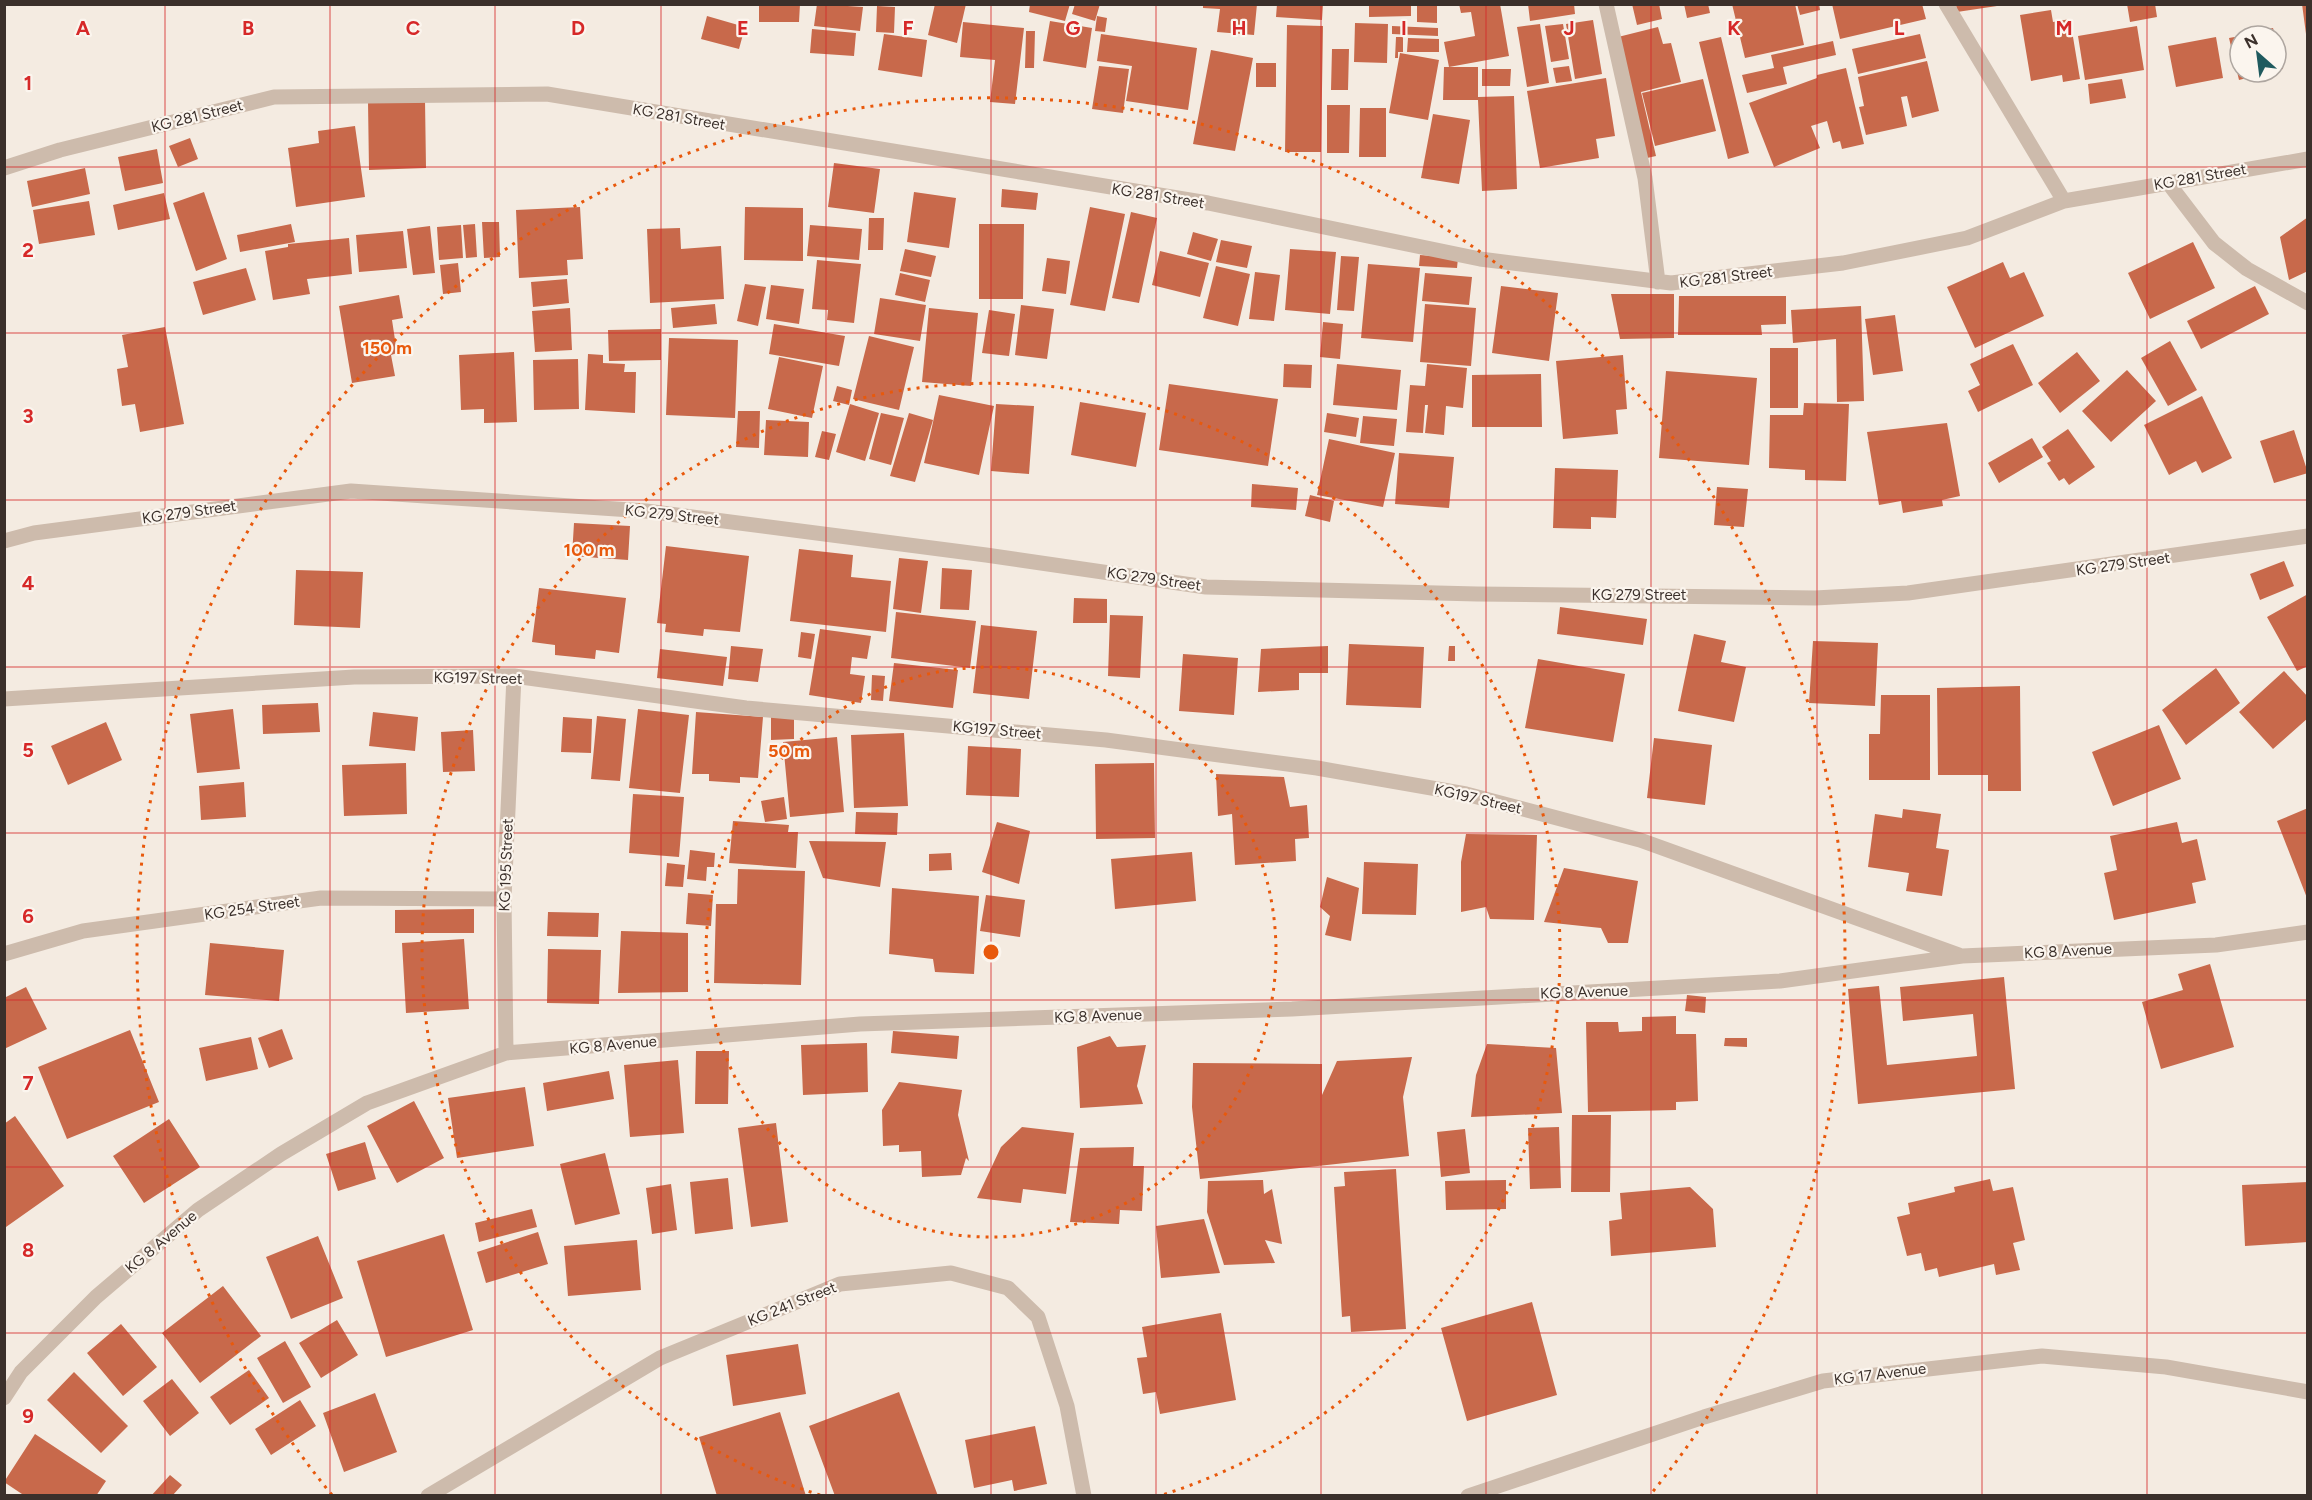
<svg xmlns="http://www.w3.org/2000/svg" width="2312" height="1500" font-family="Figtree,sans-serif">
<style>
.building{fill:#c8694b}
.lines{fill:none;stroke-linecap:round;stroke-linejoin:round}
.minor{stroke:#cdbbac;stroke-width:15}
.grid{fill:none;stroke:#d62828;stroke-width:1.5;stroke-opacity:0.55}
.ring{fill:none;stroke:#e8590c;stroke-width:3;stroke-dasharray:3 6}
.labels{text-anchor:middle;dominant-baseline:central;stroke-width:4.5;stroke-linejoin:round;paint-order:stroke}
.street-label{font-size:15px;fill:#3b302b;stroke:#fbf5ee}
.grid-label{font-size:20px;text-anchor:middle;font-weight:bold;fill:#d62828;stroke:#fbf5ee;stroke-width:4.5;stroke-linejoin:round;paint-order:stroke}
.centre{fill:#e8590c;stroke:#fbf5ee;stroke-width:3}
.ring-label{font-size:18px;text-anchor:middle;font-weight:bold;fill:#e8590c;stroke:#fbf5ee;stroke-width:4.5;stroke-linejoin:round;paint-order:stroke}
</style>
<rect width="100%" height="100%" fill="#f4ebe1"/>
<path class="building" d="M759,4h41l-1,18h-40z
M817,4l46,3 -3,24 -46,-5z
M935,4h31l-9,39 -29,-8z
M1030,4h40l-5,17 -36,-9z
M1075,4h25l-5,17 -23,-7z
M1203,4h54l-3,31 -37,-3 3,-23 -17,-1z
M1277,4h46l-1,16 -46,-3z
M1369,4h42v12l-42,1z
M1417,4l20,1v18l-20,-1z
M1459,4h41l9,52 -60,11 -5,-25 31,-6 -4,-24 -10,1z
M1528,4h46l1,10 -45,7z
M1632,4h27l3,15 -25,6z
M1684,4h24l2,9 -23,5z
M1732,4h63l9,41 -59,13z
M1797,4h22l1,6 -20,5z
M1832,4h90l4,15 -86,20z
M1956,4h41v2l-40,6z
M2127,4h28l2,13 -27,5z
M2302,4h6v30h-2z
M877,6l18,1 -1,26 -18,-1z
M2051,10l2,12 17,-3 10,60 -17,3 -1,-7 -31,6 -11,-66z
M707,16l38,11 -6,22 -38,-10z
M1097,16l10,2 -2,14 -10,-1z
M1593,20l9,54 -27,5 -9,-55z
M1050,21l42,7 -6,40 -43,-7z
M963,22l61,6 -9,76 -25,-2 5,-42 -35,-3z
M1355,23l33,1 -1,39 -33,-1z
M1540,24l9,59 -22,4 -10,-60z
M1563,24l6,35 -18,3 -6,-36z
M1287,25l36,1 -2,126h-36z
M1392,26l46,2v8l-46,-2z
M2137,26l7,44 -59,10 -7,-44z
M1658,27l5,17 8,-1 10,39 -40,10 15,64 -9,2 -29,-121z
M2273,28l2,8h-33v-1z
M812,29l44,4 -2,23 -44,-3z
M1026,31h9l-1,37h-9z
M884,34l43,6 -5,37 -44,-7z
M1101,34l96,14 -9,62 -62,-9 6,-35 -35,-5z
M1920,34l6,24 -68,16 -6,-25z
M2240,36v36l26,1 -27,7 -10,-42z
M1396,37h7v15h-5v6h-3z
M1721,37l28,116 -21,6 -29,-117z
M2216,37l7,41 -47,9 -8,-41z
M1408,38l31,1v13h-32z
M1833,41l3,14 -53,12 4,17 -40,9 -5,-18 32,-7 -3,-13z
M2276,44l7,25 -7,1z
M1332,49h17l-1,41h-17z
M1211,50l42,8 -18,93 -42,-7z
M1400,53l39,7 -11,60 -39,-7z
M1927,61l12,50 -27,7 -5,-22 -6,1 6,29 -41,9 -7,-28 5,-1 -6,-29z
M1256,63h20v24h-20z
M1099,66l30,3 -6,44 -31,-4z
M1569,66l3,15 -16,2 -3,-15z
M1444,67h34v30l36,-1 3,93 -35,2 -4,-91h-35z
M1846,68l18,76 -22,5 -2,-8 -7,2 -6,-22 -16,5 9,22 -46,19 -25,-64 68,-25v-3z
M1482,69h29l-1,17h-28z
M1606,78l9,58 -19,3 3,19 -59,10 -13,-77z
M1703,79l13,52 -61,15 -13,-53z
M2122,79l4,19 -36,6 -2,-20z
M425,100l1,68 -57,2 -1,-68z
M1327,105h23l-1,48h-22z
M1360,108h26v49h-27z
M1433,114l37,6 -11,64 -38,-6z
M355,126l10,71 -69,10 -8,-59 31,-5 -1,-12z
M190,138l8,21 -20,8 -9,-21z
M157,149l6,34 -38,8 -7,-34z
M834,163l46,6 -6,44 -46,-6z
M85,168l5,26 -58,13 -5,-26z
M1002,189l36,4 -2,17 -35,-3z
M204,192l23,67 -31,12 -23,-68z
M914,192l42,6 -7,50 -42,-6z
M164,193l6,26 -52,11 -5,-25z
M89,201l6,34 -56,9 -6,-34z
M580,207l3,52 -16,1 1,15 -49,3 -3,-68z
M745,207l58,1v53l-59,-1z
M1090,207l35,7 -20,97 -35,-6z
M1131,212l26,6 -18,85 -27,-5z
M2308,217v54l-19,9 -9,-43z
M869,218h15l-1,32h-15z
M482,222h17l1,35 -16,1z
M291,224l4,18 -55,10 -3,-17z
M475,224l2,33 -11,1 -3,-33z
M979,224h45l-1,75h-44z
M461,225l2,33 -24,2 -2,-33z
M810,225l52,4 -3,31 -52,-4z
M430,226l5,47 -22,2 -6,-46z
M680,228l1,21 40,-3 3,53 -74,4 -3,-74z
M403,231l4,37 -48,4 -3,-37z
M1193,232l25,7 -7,22 -24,-7z
M349,238l3,36 -45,5 3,15 -37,6 -8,-49 23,-4v-3z
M1221,240l31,6 -5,22 -31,-6z
M2193,242l22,46 -65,31 -22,-46z
M905,249l31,7 -5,21 -31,-6z
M1290,249l46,3 -6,62 -45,-4z
M1160,251l49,12 -9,34 -48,-12z
M1420,255l38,3 -1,10 -38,-2z
M1341,256l18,1 -5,54 -17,-1z
M1047,258l23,3 -4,33 -24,-3z
M817,260l44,4 -7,59 -27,-3 1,-10 -16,-1z
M2003,262l7,16 14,-6 20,44 -69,32 -28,-61z
M458,263l3,29 -18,2 -3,-29z
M1368,264l52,4 -7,74 -52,-4z
M1216,266l34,8 -12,52 -35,-8z
M246,268l10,32 -53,15 -10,-33z
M1255,272l25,3 -6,46 -25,-2z
M900,273l30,7 -5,22 -30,-7z
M1425,273l47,4 -3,28 -47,-4z
M567,279l2,24 -36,4 -2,-25z
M745,284l21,3 -8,39 -21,-5z
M771,285l33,4 -5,35 -33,-5z
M1501,286l57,7 -9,68 -57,-8z
M2255,286l14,28 -68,35 -14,-28z
M1611,294h63v44l-54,1z
M399,295l4,23 -11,2 5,33 -6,2 4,21 -43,7 -13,-77z
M1679,296h107v28l-25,1 1,10h-84z
M880,298l46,7 -6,36 -46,-7z
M715,304l2,20 -44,4 -2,-20z
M1425,304l51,4 -5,58 -51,-4z
M1021,305l33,4 -7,50 -32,-4z
M1861,306l3,95 -27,1 -1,-63 -43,4 -2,-33z
M570,308l2,42 -37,2 -3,-41z
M929,308l49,5 -7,73 -49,-4z
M989,310l26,4 -6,42 -27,-3z
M1895,315l8,56 -30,4 -8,-56z
M1323,322l20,2 -3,35 -20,-2z
M774,324l71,12 -6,30 -70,-12z
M165,327l19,97 -44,8 -5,-28 -13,2 -5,-37 11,-2 -6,-32z
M661,329v31l-52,1 -1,-31z
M869,336l45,11 -15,63 -46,-11z
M669,338l69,2 -3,78 -69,-3z
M2170,341l27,49 -29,16 -27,-48z
M2013,344l20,41 -55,27 -10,-21 12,-6 -10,-21z
M1770,348h28v60h-28z
M514,352l3,70 -33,1v-14l-23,1 -2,-55z
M2077,352l23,29 -40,32 -22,-30z
M588,354l15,1v8l22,1 -1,8h12l-1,41 -50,-3z
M1623,355l4,54 -11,1 2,24 -55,5 -7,-78z
M779,357l44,9 -11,52 -44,-9z
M578,359l1,50 -45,1 -1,-50z
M1284,364l28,1 -1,23 -28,-1z
M1337,364l64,6 -4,40 -64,-5z
M1427,364l40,4 -4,40 -17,-2 -2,29 -19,-2 3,-28h-3l-2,28 -17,-1 4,-47 15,1z
M2127,370l29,31 -45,41 -29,-31z
M1666,371l91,7 -8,87 -90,-7z
M1541,374l1,53h-70v-52z
M1169,384l109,15 -10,67 -109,-16z
M837,386l15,4 -3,15 -16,-4z
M939,395l55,11 -15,69 -55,-12z
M2202,396l30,62 -30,15 -6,-12 -27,14 -25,-50z
M1080,402l66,11 -10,54 -65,-12z
M1804,403l45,1 -3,77 -41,-1v-10l-36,-2 1,-53h33z
M850,404l29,9 -14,48 -29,-9z
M996,404l38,2 -5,68 -38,-3z
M738,411h22l-1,37 -23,-1z
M881,413l23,5 -13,47 -22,-6z
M909,413l24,7 -18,62 -25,-6z
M1327,413l32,5 -3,19 -32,-5z
M1363,416l34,3 -3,27 -34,-3z
M766,420l43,2 -1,35 -44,-2z
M1947,423l13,73 -18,4 1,6 -40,7 -2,-12 -22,4 -12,-73z
M2068,429l27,38 -26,18 -5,-7 -5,3 -12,-18 4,-2 -9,-14z
M2294,430l14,43 -34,10 -14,-42z
M822,431l14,3 -7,26 -14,-3z
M2032,438l11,19 -44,26 -11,-20z
M1329,439l66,14 -12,54 -66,-12z
M1399,453l55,4 -5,51 -54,-4z
M1555,468l63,2 -2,48 -25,-1v12l-38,-1z
M1252,484l46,4 -2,22 -45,-3z
M1717,487l31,2 -4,38 -30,-2z
M1310,495l24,6 -4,21 -25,-6z
M574,523l56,3 -2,34 -56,-4z
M666,546l83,10 -9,76 -36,-3 -1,7 -38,-4 1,-8 -9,-1z
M799,549l54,6 -2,22 40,4 -5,51 -96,-11z
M899,558l29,3 -7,52 -28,-4z
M2284,561l10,25 -34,14 -10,-26z
M942,568l30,2 -3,40 -29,-1z
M296,570l67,2 -3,56 -66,-3z
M539,588l87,10 -7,55 -23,-3 -1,9 -40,-4v-10l-23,-3z
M2308,594v72l-11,5 -30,-54z
M1074,598l33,1v24h-34z
M1560,607l87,12 -4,26 -86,-11z
M896,612l80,9 -6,47 -79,-10z
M1110,615l33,1 -3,62 -32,-2z
M981,625l56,6 -8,68 -56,-6z
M820,629l51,7 -4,23 -15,-2 -2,17 15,2 -4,27 -52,-8z
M801,632l14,2 -4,25 -13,-2z
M1694,634l32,7 -5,21 25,5 -12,55 -56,-11z
M1813,641l65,2 -3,63 -66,-3z
M1349,644l75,3 -3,61 -75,-3z
M731,646l32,3 -5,33 -30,-3z
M1328,646v27h-29v17l-41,2 3,-43z
M1449,646h6v15h-7z
M660,649l67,8 -4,29 -66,-8z
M1183,654l55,4 -4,57 -55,-4z
M1538,659l87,15 -12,68 -88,-14z
M894,663l64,7 -5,38 -64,-7z
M2216,668l24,35 -54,42 -24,-35z
M2284,671l24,26v21l-35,31 -34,-37z
M872,675l13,1 -2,25 -12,-1z
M2020,686l1,105h-33v-16h-50l-1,-87z
M1881,695h49v85h-61v-46h11z
M318,703l2,29 -57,2 -1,-29z
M233,709l7,60 -43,4 -7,-59z
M638,709l51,6 -9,78 -51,-5z
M373,712l45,5 -3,34 -46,-5z
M696,712l67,5 -5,61 -18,-1v6l-31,-2v-7h-17z
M597,716l29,3 -6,62 -29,-2z
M771,716h23v23l-23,1z
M563,717l29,2 -1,34 -30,-1z
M106,722l16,38 -54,25 -17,-39z
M2159,725l22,54 -68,27 -21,-54z
M473,730l2,41 -32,1 -2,-40z
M904,733l4,73 -54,2 -3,-73z
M837,737l7,75 -54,5 -7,-75z
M1654,738l58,7 -7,60 -58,-7z
M968,746l53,3 -2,48 -53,-2z
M406,763l1,51 -63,2 -2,-51z
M1154,763l1,75 -59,1 -1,-75z
M1216,774l68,3 6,30 17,-2 2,33 -14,1 1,22 -61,4 -3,-51 -14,2z
M244,782l2,35 -45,3 -2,-34z
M633,794l51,3 -5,60 -50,-4z
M784,797l3,22 -22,3 -4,-21z
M2308,808v90h-1l-30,-77z
M1903,809l38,5 -5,34 13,2 -7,46 -36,-5 3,-18 -41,-6 7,-53 27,4z
M856,812l42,1 -1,22 -42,-1z
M733,821l56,4 -1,7h10l-2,36 -67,-5z
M997,822l33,9 -11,53 -37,-12z
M2177,822l5,21 15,-4 9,41 -14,3 4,20 -82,17 -10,-47 13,-3 -7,-34z
M1466,834l71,1 -3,85 -44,-1 -4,-12 -25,5v-50z
M809,841l77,1 -6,45 -57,-9z
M690,850l25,3 -1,14h-7l-1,14 -19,-2z
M1192,852l4,49 -81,8 -4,-50z
M951,853l1,17 -23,1v-17z
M1364,862l54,2 -2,51 -54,-1z
M667,863l18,2 -2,22 -18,-1z
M1564,868l74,13 -10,62h-20l-7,-15 -57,-6z
M738,869l67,2 -4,114 -87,-2 2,-79h21z
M1327,877l32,11 -8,53 -26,-6 5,-19 -10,-9z
M892,888l87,8 -5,78 -39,-2 -2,-13 -44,-5z
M688,893l25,2 -2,31 -25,-2z
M986,895l39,5 -5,37 -40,-6z
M474,909v24h-79v-23z
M548,912l51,1 -1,24 -51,-1z
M621,931l67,2v59l-70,1z
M464,939l5,70 -63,4 -4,-70z
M210,943l74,7 -5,51 -74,-6z
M548,949l53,1 -2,54 -52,-1z
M2210,964l24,83 -73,22 -19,-67 41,-12 -5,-16z
M2004,977l11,112 -157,15 -10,-115 31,-3 8,79 90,-9 -4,-42 -70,7 -3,-34z
M26,987l21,42 -43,20v-51z
M1687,995l19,2 -1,16 -20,-2z
M1676,1016v18h20l2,67 -22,1v8l-88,2 -2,-90h32l1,10 23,-1v-14z
M282,1029l11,30 -24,9 -11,-30z
M130,1030l29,72 -92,37 -29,-72z
M893,1031l66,5 -2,23 -66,-6z
M1110,1036l7,11 29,-2 -9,41 6,18 -63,4 -3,-61z
M251,1037l7,32 -52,12 -7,-33z
M1725,1038h22v9l-23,-1z
M867,1043l1,49 -65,3 -2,-50z
M1487,1044l69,4 6,65 -91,4 5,-42z
M696,1051h33l-1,53h-33z
M1412,1057l-9,40 6,59 -209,23 -8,-72 1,-44 129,1v31l15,-34z
M678,1060l6,73 -54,4 -6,-72z
M609,1071l5,28 -67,12 -4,-28z
M899,1082l63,8 -4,25 11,46 -3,-3 -5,17 -39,2 -1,-26 -22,1v-7l-16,1 -1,-36z
M525,1087l9,59 -77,12 -9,-60z
M414,1101l30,57 -47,25 -30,-57z
M1572,1115h39l-1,77h-39z
M15,1116l49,70 -58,41 -2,-103z
M169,1119l31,48 -56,36 -31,-47z
M776,1123l12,99 -37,5 -13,-99z
M1022,1127l52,6 -8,61 -43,-5 -2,14 -44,-5 24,-51z
M1559,1127l2,61 -31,1 -2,-61z
M1465,1129l5,44 -29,4 -4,-45z
M365,1142l11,37 -38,12 -12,-37z
M1134,1147l-1,19h11l-2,45 -22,-1 -1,14 -49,-2 10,-74z
M605,1153l15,61 -45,11 -15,-61z
M1396,1169l10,160 -55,3 -1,-16 -8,1 -8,-130 11,-1 -1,-14z
M728,1178l5,51 -38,5 -5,-52z
M1990,1179l3,12 20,-4 12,53 -12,3 7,27 -24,5 -2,-11 -55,13 -2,-9 -12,3 -4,-18 -14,3 -10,-39 13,-3 -2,-11 47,-11 -1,-5z
M1263,1180l1,14 8,-5 10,55 -17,-4 10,23 -51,2 -17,-53 1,-31z
M1506,1180v29l-60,1 -1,-29z
M2308,1182v60l-63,4 -3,-61z
M671,1184l6,46 -25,4 -6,-46z
M1690,1187l23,22 3,38 -105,9 -2,-35 13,-2 -2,-26z
M532,1209l5,18 -58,15 -4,-19z
M1204,1219l16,54 -59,5 -5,-52z
M538,1232l10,32 -62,19 -9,-31z
M444,1234l29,96 -87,27 -29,-96z
M318,1236l25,62 -52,21 -25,-62z
M637,1240l4,50 -73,6 -4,-50z
M223,1286l38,50 -61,47 -38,-50z
M1532,1302l25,93 -90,26 -26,-93z
M1221,1313l15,87 -76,14 -4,-22 -13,2 -6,-36 10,-1 -5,-30z
M337,1320l21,35 -37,23 -22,-35z
M121,1324l36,43 -34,29 -36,-43z
M285,1341l26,46 -28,16 -26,-45z
M798,1344l8,50 -73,12 -7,-51z
M249,1370l20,28 -39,27 -20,-28z
M74,1372l54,54 -27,27 -54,-53z
M172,1379l27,34 -29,23 -27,-35z
M899,1392l39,104h-103l-26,-70z
M375,1393l22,59 -53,20 -21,-59z
M300,1400l16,26 -45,29 -16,-26z
M780,1412l26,84h-89l-18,-59z
M1035,1426l12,58 -33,7 -2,-11 -38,8 -9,-48z
M35,1434l71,47 -10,15h-71l-21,-14z
M170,1475l12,10 -10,11h-21z"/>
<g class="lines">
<path class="minor" d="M1606,4l39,174 13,104
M1946,4l118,197
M4,168l56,-18 214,-53 273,-3 661,109 272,56 191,24 172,-20 124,-25 97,-37 244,-42
M2169,184l45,59 33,26 61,34
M4,541l30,-8 317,-42 295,20 340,44 220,32 271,7 338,4 93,-5 400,-57
M4,699l350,-22 160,-1 232,32 360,32 211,28 149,26 174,46 319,115
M4,954l79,-23 238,-33 183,1
M506,1053l-2,-154 10,-223
M4,1398l17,-26 75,-75 102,-87 83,-56 86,-51 139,-50 354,-29 432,-15 488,-28 182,-25 254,-11 92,-13
M428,1496l232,-138 180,-74 111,-11 57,15 30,29 29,89 17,90
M1468,1496l236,-79 119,-36 219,-25 124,11 142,25"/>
</g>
<path class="grid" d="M165,4v1492M330,4v1492M495,4v1492M661,4v1492M826,4v1492M991,4v1492M1156,4v1492M1321,4v1492M1486,4v1492M1651,4v1492M1817,4v1492M1982,4v1492M2147,4v1492M4,167h2304M4,333h2304M4,500h2304M4,667h2304M4,833h2304M4,1000h2304M4,1167h2304M4,1333h2304"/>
<g class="ring">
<circle cx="991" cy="952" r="285"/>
<path d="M820 1495A569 569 0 1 1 1162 1495"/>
<path d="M332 1495A854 854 0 1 1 1650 1495"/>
</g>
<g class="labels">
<g class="street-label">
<text transform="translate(197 116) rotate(-14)">KG 281 Street</text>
<text transform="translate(679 117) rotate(10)">KG 281 Street</text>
<text transform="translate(2200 177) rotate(-10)">KG 281 Street</text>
<text transform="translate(1158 196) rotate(9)">KG 281 Street</text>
<text transform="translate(1726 277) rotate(-7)">KG 281 Street</text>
<text transform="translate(189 512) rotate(-8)">KG 279 Street</text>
<text transform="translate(672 515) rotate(6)">KG 279 Street</text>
<text transform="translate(2123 564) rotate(-8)">KG 279 Street</text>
<text transform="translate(1154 579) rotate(8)">KG 279 Street</text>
<text x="1639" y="595">KG 279 Street</text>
<text transform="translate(478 678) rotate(1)">KG197 Street</text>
<text transform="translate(997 730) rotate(5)">KG197 Street</text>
<text transform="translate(1478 799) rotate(13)">KG197 Street</text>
<text transform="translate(506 865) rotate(-88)">KG 195 Street</text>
<text transform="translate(252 908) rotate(-8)">KG 254 Street</text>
<text transform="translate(2068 951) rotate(-3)">KG 8 Avenue</text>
<text transform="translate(1584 992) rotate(-2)">KG 8 Avenue</text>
<text transform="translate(1098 1016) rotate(-2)">KG 8 Avenue</text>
<text transform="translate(613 1045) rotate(-5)">KG 8 Avenue</text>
<text transform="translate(161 1242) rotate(-40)">KG 8 Avenue</text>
<text transform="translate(792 1304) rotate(-22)">KG 241 Street</text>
<text transform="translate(1880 1374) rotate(-7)">KG 17 Avenue</text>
</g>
</g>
<g class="grid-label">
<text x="83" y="35">A</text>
<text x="248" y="35">B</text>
<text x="413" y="35">C</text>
<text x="578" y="35">D</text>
<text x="743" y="35">E</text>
<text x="908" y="35">F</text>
<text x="1073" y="35">G</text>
<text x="1239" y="35">H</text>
<text x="1404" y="35">I</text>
<text x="1569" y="35">J</text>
<text x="1734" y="35">K</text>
<text x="1899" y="35">L</text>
<text x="2064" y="35">M</text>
<text x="28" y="90">1</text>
<text x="28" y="257">2</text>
<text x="28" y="423">3</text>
<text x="28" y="590">4</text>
<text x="28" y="757">5</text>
<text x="28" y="923">6</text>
<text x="28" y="1090">7</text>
<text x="28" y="1257">8</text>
<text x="28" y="1423">9</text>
</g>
<circle cx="991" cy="952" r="9" class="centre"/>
<g class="ring-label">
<text x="387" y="354">150 m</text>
<text x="589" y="556">100 m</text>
<text x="789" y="757">50 m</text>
</g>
<rect width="2312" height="1500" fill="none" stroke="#3b302b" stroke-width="12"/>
<g transform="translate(2258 54) rotate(332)"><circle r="28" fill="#fbf5ee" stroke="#aea6a0" stroke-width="1.5"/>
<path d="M0-4.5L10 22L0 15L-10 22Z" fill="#1f5a5e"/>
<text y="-9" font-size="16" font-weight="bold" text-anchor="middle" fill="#3b302b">N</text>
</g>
</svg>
